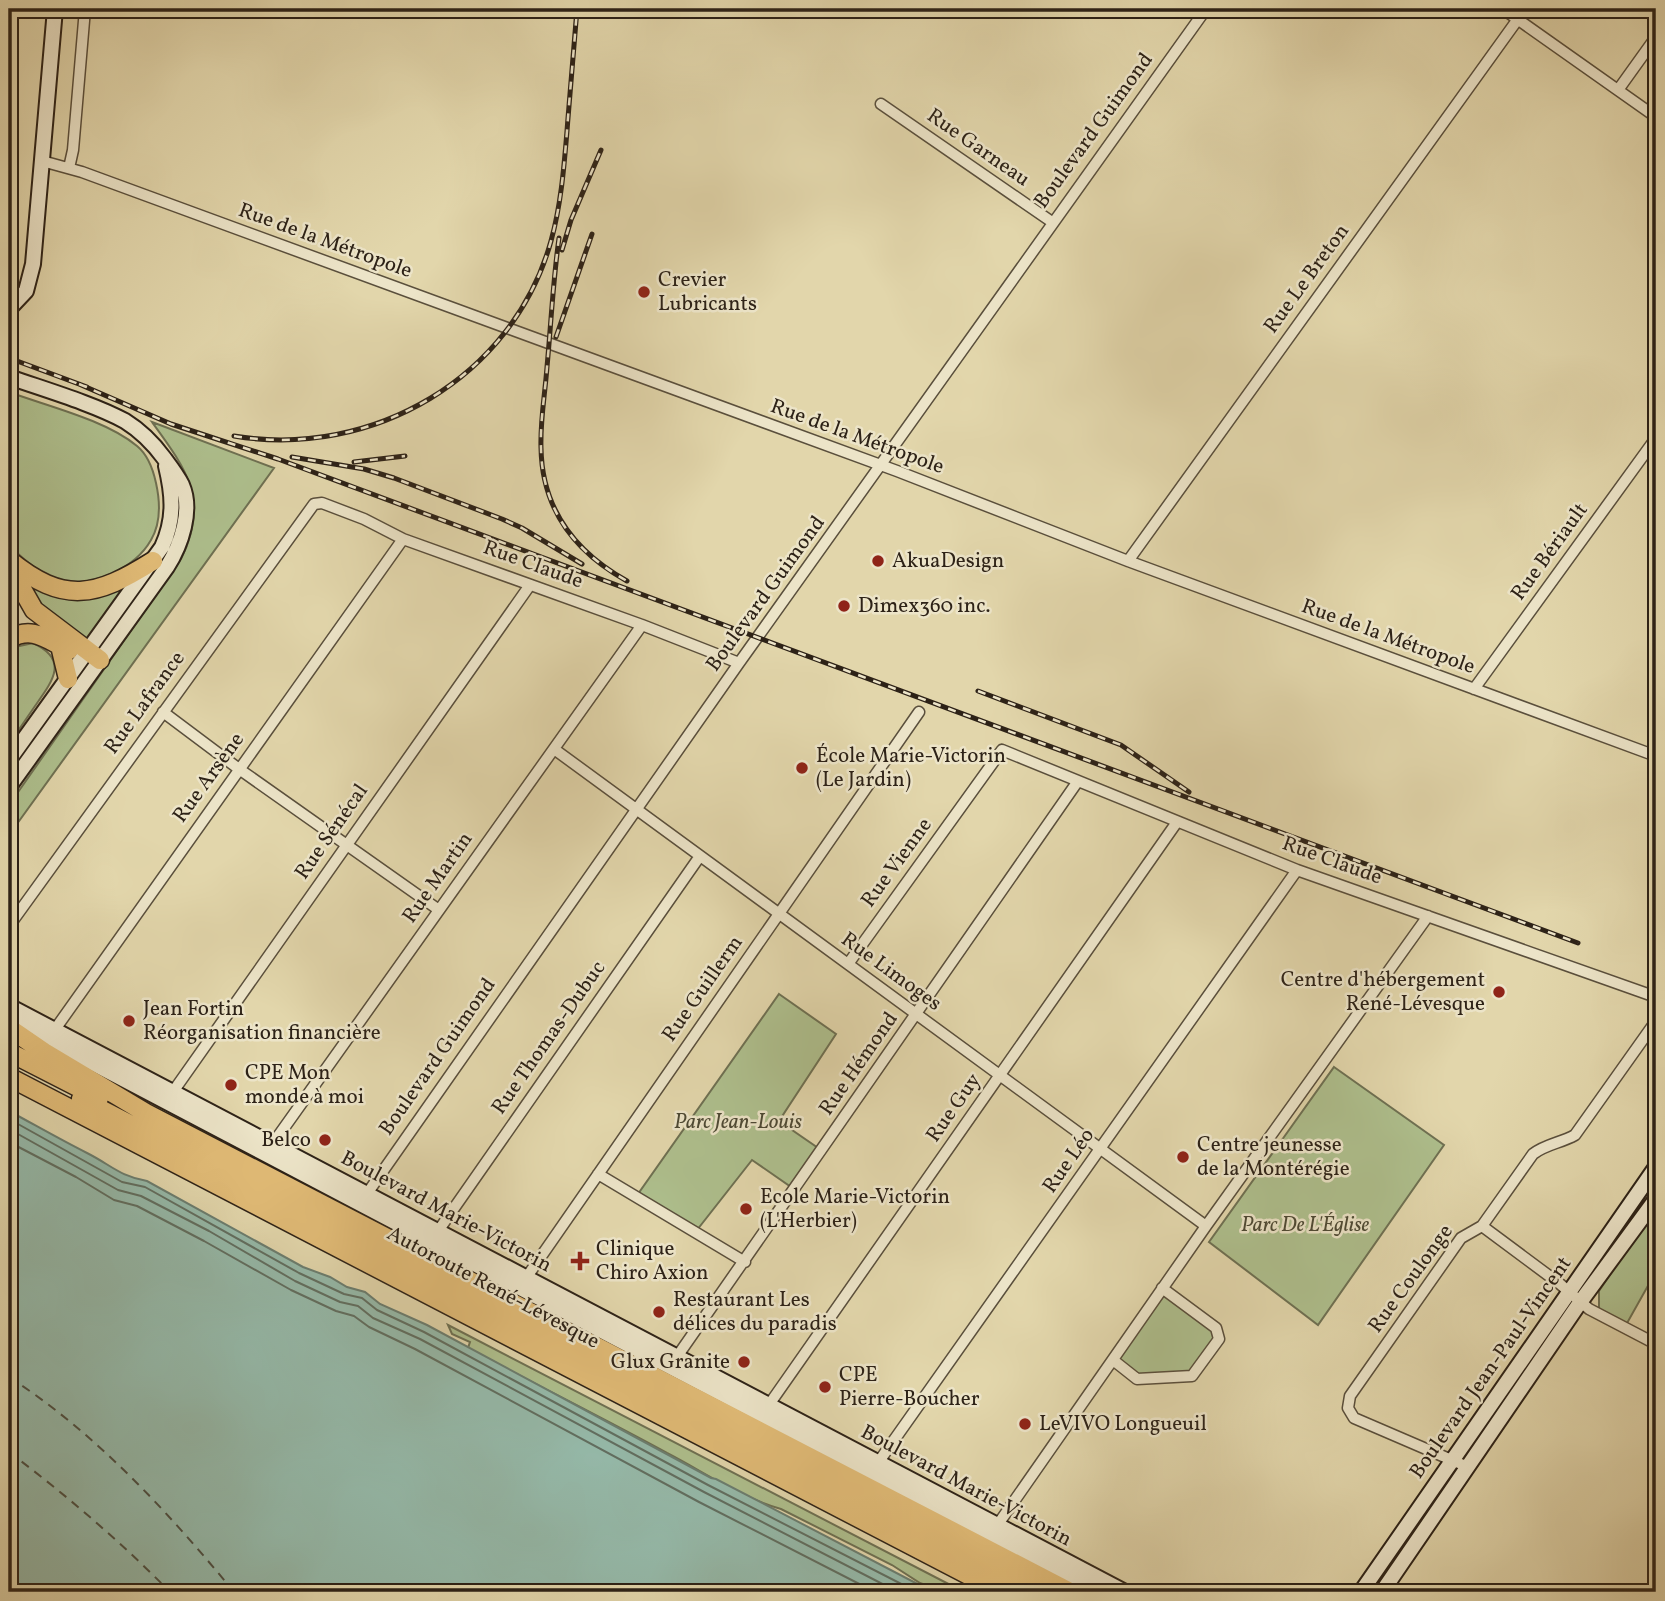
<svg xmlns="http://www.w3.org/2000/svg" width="1665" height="1601" font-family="Vollkorn,serif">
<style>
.green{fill:#aebf8d;stroke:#6e7052;stroke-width:2}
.water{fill:#95b9a9;stroke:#6b7d6f;stroke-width:2}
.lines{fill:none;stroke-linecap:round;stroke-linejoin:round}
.shore{stroke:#616e60;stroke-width:2}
.ferry{stroke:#4c4f43;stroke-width:2;stroke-dasharray:9 7;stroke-linecap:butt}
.street-casing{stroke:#5a4f3c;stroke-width:13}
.secondary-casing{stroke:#2d2217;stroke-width:18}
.highway-casing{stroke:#2d2217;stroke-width:21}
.street{stroke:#ece4c8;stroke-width:10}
.secondary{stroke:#ece4c8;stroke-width:14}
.highway{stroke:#e1bb76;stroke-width:18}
.rail-casing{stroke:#2d2217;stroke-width:5}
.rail{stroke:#ece4c8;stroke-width:2.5;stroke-dasharray:8;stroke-linecap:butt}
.poi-dot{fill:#8f2418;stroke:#ece4c8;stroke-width:2.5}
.labels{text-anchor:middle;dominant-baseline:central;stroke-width:5;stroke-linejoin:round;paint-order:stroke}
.street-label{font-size:21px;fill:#2d2217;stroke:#ece4c8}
.poi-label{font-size:21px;fill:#2d2217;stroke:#ece4c8;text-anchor:start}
.park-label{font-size:21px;font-style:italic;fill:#4d4934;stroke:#ece4c8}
</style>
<rect width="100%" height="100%" fill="#e2d6ab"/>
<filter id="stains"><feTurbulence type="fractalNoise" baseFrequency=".00286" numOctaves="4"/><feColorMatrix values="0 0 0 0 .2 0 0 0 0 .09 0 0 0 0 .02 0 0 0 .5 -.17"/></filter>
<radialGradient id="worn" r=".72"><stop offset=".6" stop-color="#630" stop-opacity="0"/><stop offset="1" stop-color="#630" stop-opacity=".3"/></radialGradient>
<path class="green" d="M9,392c38,14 97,28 128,54 11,9 16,23 19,37 4,18 5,40 -5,57 -16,28 -57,47 -88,41 -21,-5 -38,-20 -53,-35z
M152,422l122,46 -265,367v-30l172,-246c29,-58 6,-89 -29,-137z
M23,580l101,7 -37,54 -43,-27z
M33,643c37,17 19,39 2,63 -9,13 -17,25 -26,38v-92l6,-5z
M779,994l57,40 -57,87 42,29 -27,39 -42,-29 -55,70 -59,-36z
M1334,1067l110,78 -126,180 -109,-83z
M1656,1206v69h-2l-28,50 -27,-15v-19z
M1162,1288l54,40 3,11 -27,37 -55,3 -24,-19z
M448,1325l516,267 -25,-2 -19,-7 -28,-18 -111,-56c-40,-11 -77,-37 -114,-56 -66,-36 -133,-69 -199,-105l2,-6 -18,-8z"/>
<path class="water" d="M9,1111c26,14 52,29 78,42 24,12 32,23 60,28l156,86 27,10 17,10 18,5 15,12 47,21 284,153 5,1 217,113h-924z"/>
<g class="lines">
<path class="shore" d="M9,1119l113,63 23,5 154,86 45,21 18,4 15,12 47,22 284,153 209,107
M9,1129l109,61 23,6 68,35 86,50 45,21 18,4 15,12 47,21 284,153 194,100
M9,1142l67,35 38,23 23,6 67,35 87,49 45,21 18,5 15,11 46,22 284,153 176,90"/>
<path class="ferry" d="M9,1377c87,56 160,136 225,215
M9,1452c56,42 112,90 161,140"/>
<defs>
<path id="street" d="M1503,9l153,108
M1618,90l38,-53
M881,104l171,118
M42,161l40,11 815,299 231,90 528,195
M69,168l4,-18 12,-141
M1128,561l390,-542
M1474,689l182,-251
M163,712l76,57 200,141
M554,749l652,477
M9,926l305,-422 8,-1 42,16 39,20 239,86 97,38
M848,964l154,-214 295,120 359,127
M51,1035l352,-496
M170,1096l360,-511
M269,1149l373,-524
M598,1174l147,88
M364,1198l375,-535 467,-654
M1482,1226l78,58 29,25 67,35
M436,1234l264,-378
M524,1281l395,-569
M1113,1360l24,19 55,-3 27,-37 -3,-11 -54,-40
M674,1361l404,-580
M766,1409l411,-587
M875,1467l422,-597
M1468,1467l-114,-49 -6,-10 2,-12 111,-158 21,-12 51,-72c13,-10 28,-11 42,-19l81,-114
M994,1530l212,-304 222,-310"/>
<path id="secondary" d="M9,309l17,-18 7,-27 22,-255
M9,377c34,12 85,27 116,44 16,10 28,22 39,37 6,8 13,17 18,27 11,25 -1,60 -15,82l-158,220
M9,760l153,-213c13,-28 11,-52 4,-81
M9,1006l1116,586
M9,1012l12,12 39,22 1038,546
M1361,1592l295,-425
M1382,1592l199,-291 75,-102"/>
<path id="highway" d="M9,560c55,45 87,37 144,1
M9,566l25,44 66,50
M9,639c24,-14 38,1 60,11
M60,646l8,33
M9,1028l35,24 102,61 924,479
M9,1052l90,46
M9,1077l992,515
M81,1099l951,493"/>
</defs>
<use href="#street" class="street-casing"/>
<use href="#secondary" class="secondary-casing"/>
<use href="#highway" class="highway-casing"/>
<use href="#street" class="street"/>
<use href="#secondary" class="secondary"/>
<use href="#highway" class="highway"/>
<defs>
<path id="rail" d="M559,238c-6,43 -8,86 -12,129 -2,27 -7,54 -6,81 1,62 34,104 86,133
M562,250l9,-30 30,-70
M556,337l36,-103
M9,358l78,29
M79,384l92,40 107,35 1300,484
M234,436c138,23 279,-58 317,-195 10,-36 13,-74 16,-110 3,-41 7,-82 10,-122
M292,457l72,12 30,9 108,41 20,9 60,36
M354,462l51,-6
M978,691l143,54 68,47"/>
</defs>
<use href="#rail" class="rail-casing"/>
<use href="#rail" class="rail"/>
</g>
<g class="poi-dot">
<circle cx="644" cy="292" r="7"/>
<circle cx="878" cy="561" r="7"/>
<circle cx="844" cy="606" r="7"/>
<circle cx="802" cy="768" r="7"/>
<circle cx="1499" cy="992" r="7"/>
<circle cx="129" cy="1021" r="7"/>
<circle cx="231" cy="1085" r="7"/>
<circle cx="325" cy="1140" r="7"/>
<circle cx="1183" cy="1157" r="7"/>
<circle cx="746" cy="1209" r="7"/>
<path d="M576.5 1250.5h7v7h7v7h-7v7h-7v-7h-7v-7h7z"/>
<circle cx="659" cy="1312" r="7"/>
<circle cx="744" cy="1362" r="7"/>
<circle cx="825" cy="1387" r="7"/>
<circle cx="1025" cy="1424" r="7"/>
</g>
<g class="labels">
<g class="street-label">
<text transform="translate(1094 131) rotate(-54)">Boulevard Guimond</text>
<text transform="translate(978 148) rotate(35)">Rue Garneau</text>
<text transform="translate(325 241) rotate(20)">Rue de la Métropole</text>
<text transform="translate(1307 279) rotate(-54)">Rue Le Breton</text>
<text transform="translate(857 437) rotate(20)">Rue de la Métropole</text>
<text transform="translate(1550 552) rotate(-54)">Rue Bériault</text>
<text transform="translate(533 565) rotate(20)">Rue Claude</text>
<text transform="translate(766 594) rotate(-54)">Boulevard Guimond</text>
<text transform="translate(1388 637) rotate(20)">Rue de la Métropole</text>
<text transform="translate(145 703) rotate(-54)">Rue Lafrance</text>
<text transform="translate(209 778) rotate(-54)">Rue Arsène</text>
<text transform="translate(332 832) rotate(-55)">Rue Sénécal</text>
<text transform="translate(1332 861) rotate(20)">Rue Claude</text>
<text transform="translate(897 863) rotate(-54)">Rue Vienne</text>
<text transform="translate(438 878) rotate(-55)">Rue Martin</text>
<text transform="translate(891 972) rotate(36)">Rue Limoges</text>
<text transform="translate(703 989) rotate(-55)">Rue Guillerm</text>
<text transform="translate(549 1038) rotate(-55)">Rue Thomas-Dubuc</text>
<text transform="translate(438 1057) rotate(-55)">Boulevard Guimond</text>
<text transform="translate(859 1064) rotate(-55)">Rue Hémond</text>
<text transform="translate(954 1108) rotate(-55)">Rue Guy</text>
<text transform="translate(1069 1161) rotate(-55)">Rue Léo</text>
<text transform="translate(446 1212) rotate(28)">Boulevard Marie-Victorin</text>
<text transform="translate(1411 1279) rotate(-54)">Rue Coulonge</text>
<text transform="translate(493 1288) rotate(28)">Autoroute René-Lévesque</text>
<text transform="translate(1491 1368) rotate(-55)">Boulevard Jean-Paul-Vincent</text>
<text transform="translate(966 1486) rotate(28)">Boulevard Marie-Victorin</text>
</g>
<g class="poi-label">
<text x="658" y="280">Crevier<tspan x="658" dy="24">Lubricants</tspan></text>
<text x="892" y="561">AkuaDesign</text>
<text x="858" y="606">Dimex360 inc.</text>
<text x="816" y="756">École Marie-Victorin<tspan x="816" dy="24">(Le Jardin)</tspan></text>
<text x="1485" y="980" text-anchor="end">Centre d'hébergement<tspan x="1485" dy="24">René-Lévesque</tspan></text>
<text x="143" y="1009">Jean Fortin<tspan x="143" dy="24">Réorganisation financière</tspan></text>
<text x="245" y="1073">CPE Mon<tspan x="245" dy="24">monde à moi</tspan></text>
<text x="311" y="1140" text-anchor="end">Belco</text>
<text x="1197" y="1145">Centre jeunesse<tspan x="1197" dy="24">de la Montérégie</tspan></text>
<text x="760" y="1197">Ecole Marie-Victorin<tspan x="760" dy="24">(L'Herbier)</tspan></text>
<text x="596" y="1249">Clinique<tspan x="596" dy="24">Chiro Axion</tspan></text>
<text x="673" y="1300">Restaurant Les<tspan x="673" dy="24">délices du paradis</tspan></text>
<text x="730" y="1362" text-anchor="end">Glux Granite</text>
<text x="839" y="1375">CPE<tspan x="839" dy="24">Pierre-Boucher</tspan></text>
<text x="1039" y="1424">LeVIVO Longueuil</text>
</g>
<g class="park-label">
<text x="738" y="1122">Parc Jean-Louis</text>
<text x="1305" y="1225">Parc De L'Église</text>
</g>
</g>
<rect width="1665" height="1601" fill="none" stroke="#e2d6ab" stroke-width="35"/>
<rect x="10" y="10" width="1644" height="1580" fill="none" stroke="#2d2217" stroke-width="3.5"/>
<rect x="18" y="18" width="1630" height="1566" fill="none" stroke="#2d2217" stroke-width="2"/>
<rect width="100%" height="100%" filter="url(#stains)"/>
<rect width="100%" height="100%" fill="url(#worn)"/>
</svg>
